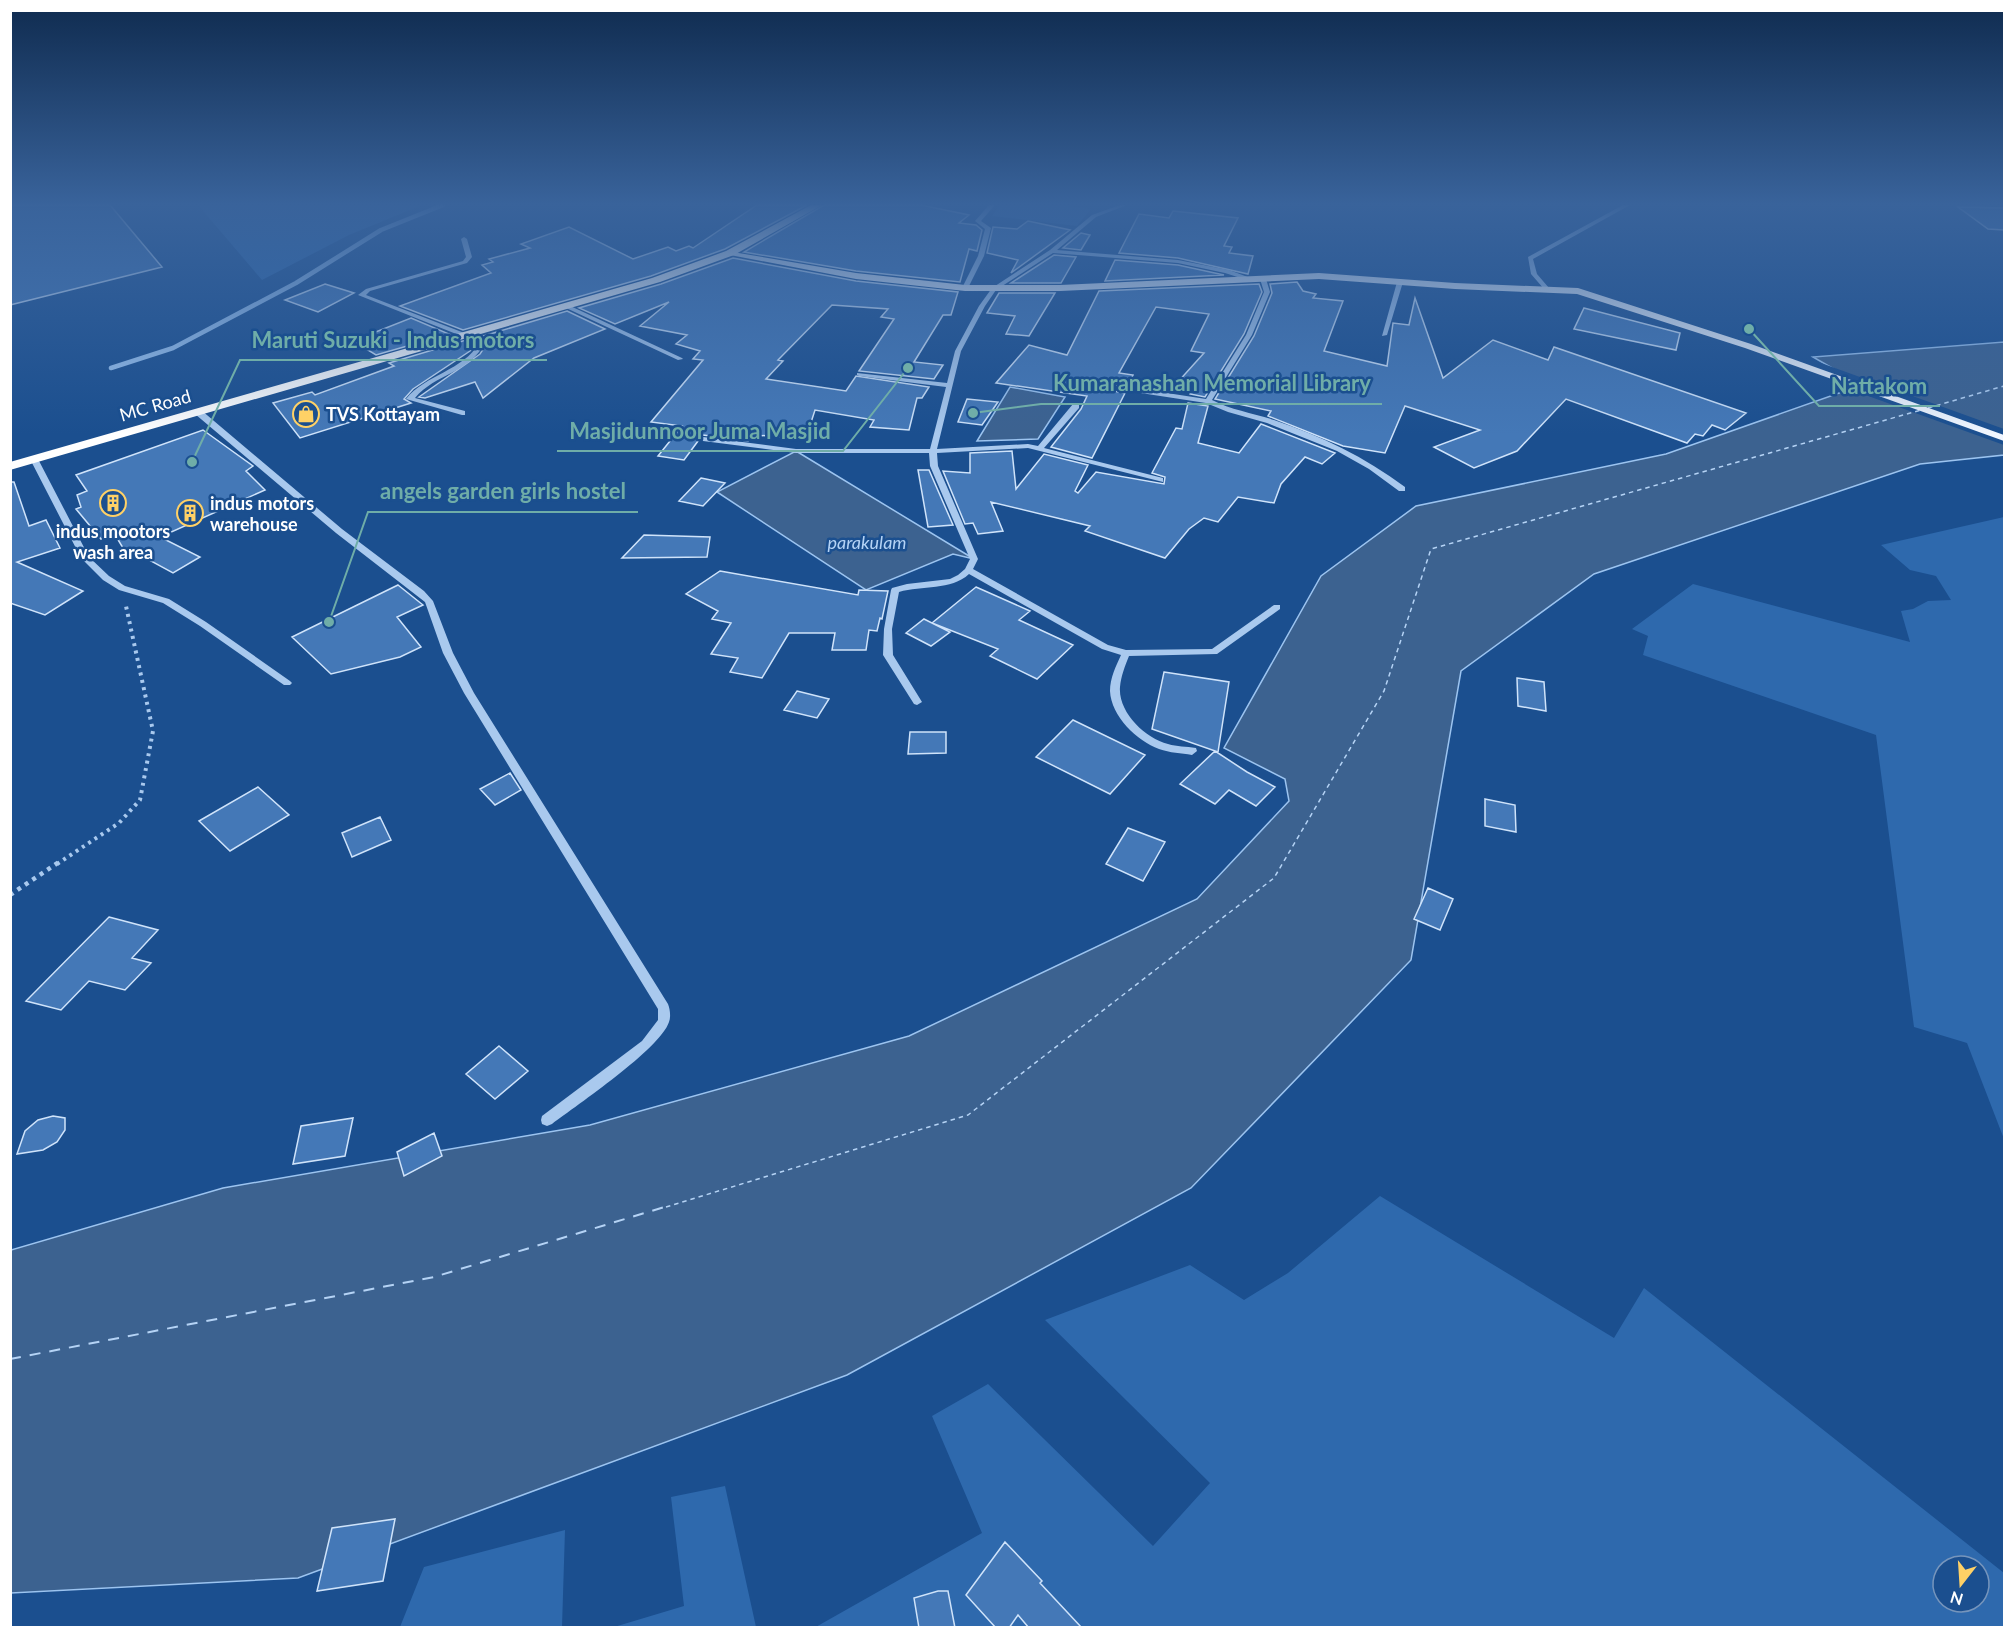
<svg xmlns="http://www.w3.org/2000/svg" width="2015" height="1638" font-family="Lato,sans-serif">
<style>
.green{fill:#2e69ad;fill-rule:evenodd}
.water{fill:#3c6290;stroke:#9cc4f0;stroke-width:1.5}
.pier{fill:#1b4f8f}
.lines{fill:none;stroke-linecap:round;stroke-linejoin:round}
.stream{stroke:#9cc4f0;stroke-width:4.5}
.ferry-far1{stroke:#b5d3f5;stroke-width:1.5;stroke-dasharray:4.5 4;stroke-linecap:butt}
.ferry{stroke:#b5d3f5;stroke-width:2;stroke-dasharray:11 9;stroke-linecap:butt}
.building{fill:#4478b7;stroke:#cfe3fa;stroke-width:1.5}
.path-far1{stroke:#a9c9ee;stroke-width:4;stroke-dasharray:3 4.5;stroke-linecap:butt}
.path{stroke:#a9c9ee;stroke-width:4.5;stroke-dasharray:4 5;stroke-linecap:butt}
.minor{fill:#a9c9ee;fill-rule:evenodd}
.major{fill:#f0f6ff;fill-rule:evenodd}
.highway{fill:#fff;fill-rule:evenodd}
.labels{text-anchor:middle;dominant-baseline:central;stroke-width:5;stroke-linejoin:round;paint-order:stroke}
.far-street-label{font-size:18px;fill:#fff;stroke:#1b4f8f}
.far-poi-label{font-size:18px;font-weight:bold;fill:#fff;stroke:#1b4f8f;text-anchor:start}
.far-water-label{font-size:18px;font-style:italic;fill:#b5d3f5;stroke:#1b4f8f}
.leader{fill:none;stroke:#6fada8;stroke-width:2}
.callout-dot{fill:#6fada8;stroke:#1b4f8f;stroke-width:2}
.callout-label{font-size:22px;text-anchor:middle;font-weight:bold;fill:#6fada8;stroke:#1b4f8f;stroke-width:5;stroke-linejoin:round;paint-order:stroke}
</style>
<rect width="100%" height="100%" fill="#1b4f8f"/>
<path class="green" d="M198,205h224l-73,30 -87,45z
M1000,205h59l32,4 -14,17 -85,-10z
M2004,517v622l-37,-96 -53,-16 -38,-292 -233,-80 5,-19 -16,-7 61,-45 217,58 -9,-31 12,-2 15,-8 23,-1 -15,-24 -26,-6 -29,-25z
M1380,1196l234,142 30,-50 360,285v55h-1190l168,-95 -50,-117 56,-32 165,162 57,-63 -165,-163 145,-55 54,35 44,-27zM1943,1566h36v36h-36z
M725,1486l31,141h-142l70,-21 -13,-109z
M565,1530l-3,97h-162l24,-60z"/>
<path class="water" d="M2004,342v113l-84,9 -326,110 -133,97 -50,289 -220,228 -344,187 -549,203 -287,15v-343l212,-62 367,-63 319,-89 288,-137 92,-98 -4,-22 -61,-31 97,-172 95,-70 250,-52 196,-69 -49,-28z
M1010,387l55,10 -27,42 -61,2z
M796,451l178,108 -21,-5 -87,36 -149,-98z"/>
<path class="pier" d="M1810,359l194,70v16l-158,-57 9,-3z"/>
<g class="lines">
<path class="stream" d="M111,368l62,-20 123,-65 85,-53 62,-25"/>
<path class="ferry-far1" d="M1928,408l76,-22
M666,1207l302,-92 306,-237 110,-187 47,-142 490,-139"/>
<path class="ferry" d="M10,1359l424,-82 237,-72"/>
</g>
<path class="building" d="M10,205h100l52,62 -152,38z
M757,205h50l-82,44 -74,27 -188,54 -63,-24 91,-33 -9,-8 11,-3 -4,-3 41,-11 -9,-4 48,-17 64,32 35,-12 8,4 13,-5 4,2z
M824,205h97l48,10 -10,8 17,2 6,5 -5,21 -8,-2 -9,33 -104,-11 -112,-19z
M1958,207l46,1v22l-16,-1z
M1173,211l65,7 -14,28 8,1 -3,6 24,3 -5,18 -70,-16 -59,-5 20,-39 30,4z
M1028,221l42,9 -59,43 7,-13 -31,-7 6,-26 24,2z
M1081,233l9,2 -9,15 -18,-2z
M1054,255l22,2 -15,26h-50z
M733,258l123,23 102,11 -7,23h-8l-29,47 29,3 -9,14 -75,-8 35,-52 -13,-2 7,-8 -56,-4 -54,55 5,1 -17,18 80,12 10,-15 73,11 -7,11h-5l-8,32 -39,-3 4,-7 -59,-10 -9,28 -54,-3 -4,6 -45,-6 -6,3 1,3 -14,19 -26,-4 24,-30 -31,-4 52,-62 -10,-1 7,-8 -24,-7 11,-9 -47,-9 29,-24 -54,22 -36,-16 82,-24z
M1115,260l63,5 46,10 -119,6z
M1297,282l6,9 13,3 -3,4 30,3 -19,50 63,15 6,-43 16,2 6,-27 28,80 50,-38 55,20 6,-13 192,66 -21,17 -13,-5 -9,11 -8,-2 -8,9 -121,-44 -49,52 -43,17 -40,-21 46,-17 -75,-24 -20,47 -42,-7 -75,-30 3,-5 -56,-12 39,-63 18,-43 -2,-9z
M325,284l29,9 -36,19 -33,-12z
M1259,284l3,8 -18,42 -39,63 -15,-3 1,-6 -15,-4 28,-31 -13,-2 18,-37 -53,-7 -37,66 14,2 -5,10 -20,-3 -5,3 5,5 17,3 -33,65 -41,-11 30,-38 6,-13 -91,-13 33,-38 38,10 32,-64z
M999,293h56l-26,43 -23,-2 9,-18 -28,-3z
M1584,308l96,25 -4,17 -102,-21z
M567,311l38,18 -71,29 -51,40 -8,-16 -50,16 -6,-1 61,-43 8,-12 -8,-5z
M411,318l38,16 -73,21 -23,-14z
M466,340l9,4 -5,7 -57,38 -9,10 7,4 -111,35 -27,-35 39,-11 3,3 79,-29 -5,-3z
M967,399l31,3 -16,23 -24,-3z
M1188,403l20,3 -10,37 41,10 22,-29 74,29 -13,11 -17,-7 -24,27 -7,19 -36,-6 -20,25 -14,-4 -15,11 -24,29 -80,-27 5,-5 -99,-24 12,29 -25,3 -5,-11 -8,1 -22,-53 27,2v-20l42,-2 4,38 28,-35 44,11 -13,26 3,2 18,-21 68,12 1,-7 -13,-4 24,-45 6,1z
M203,430l50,36 -7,5 19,19 -105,47 40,20 -27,16 -42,-23 -5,3 -12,-20 -13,6 -25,-30 5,-2 -4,-12 10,-4 -11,-16z
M918,470h11l24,55 -25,2z
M701,478l24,5 -22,23 -24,-5z
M10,482h4l15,44 17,-6 14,28 -43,14 66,29 -38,24 -35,-12z
M644,535l66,2 -3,20 -85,1z
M720,571l138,24 1,-5 29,1 -6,28 -2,-1 -3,13 -8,-1 -3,20h-34l3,-17h-46l-27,45 -32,-6 8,-14 -27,-4 20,-31 -19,-4 6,-8 -32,-17z
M398,585l25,20 -26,12 24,30 -21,10 -69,17 -39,-37z
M976,587l54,24 -11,9 54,25 -36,34 -47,-23 8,-7 -66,-26z
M924,619l26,13 -19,14 -25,-13z
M1164,672l65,10 -11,70 -66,-23z
M1517,678l27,4 2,29 -28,-5z
M797,691l32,8 -12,19 -33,-8z
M1073,720l72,35 -35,39 -74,-37z
M910,732h36v21l-38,1z
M1215,751l32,21 28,15 -19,19 -27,-16 -14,14 -35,-20z
M510,773l11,17 -26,15 -15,-16z
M258,787l31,28 -59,36 -31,-30z
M1485,799l30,6 1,27 -31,-6z
M380,817l11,23 -39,17 -10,-24z
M1128,828l37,14 -22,39 -37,-17z
M1428,888l25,11 -13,31 -26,-11z
M109,917l49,13 -26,28 19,5 -26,27 -36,-9 -28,29 -35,-9z
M499,1046l29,25 -33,28 -29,-25z
M53,1116l12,2v12l-8,12 -14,8 -26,4 8,-23 13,-11z
M353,1118l-8,38 -52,8 8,-38z
M434,1133l8,23 -38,20 -7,-24z
M395,1519l-12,62 -66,10 15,-63z
M1005,1542l37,39 -2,2 42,45h-53l-11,-13 -9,13h-13l-30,-33z
M938,1591h10l7,37h-36l-5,-30z"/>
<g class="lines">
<path class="path-far1" d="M57,864l62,-41 21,-23 13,-69 -27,-125"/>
<path class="path" d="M10,895l49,-33"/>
<path class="minor" d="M989,205h6l-14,16 10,7 -7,28 -16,32 -5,1 -1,-1 16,-32 7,-27 -10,-8z
M1120,205h7l-31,12 -39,33 121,10 51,10 24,9 -3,2 -25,-8 -47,-10 -125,-10 -57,37 -11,16 -24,45 -24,98 91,-5 10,2 35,-42h6v4l-35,40 119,30v4l-135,-34 -91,5 1,13 40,93 -5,10 135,76 18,5 86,-1 62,-44h6v4l-63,45 -88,2c-4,10 -8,20 -9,31 -2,25 25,51 48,57 9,3 18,2 28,4l1,3 -5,4c-11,-2 -22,-2 -33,-6 -22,-8 -48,-33 -49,-58 0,-13 6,-25 11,-36l-19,-6 -133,-75c-18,17 -47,11 -70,18l-7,37 1,26 29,47 -5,3 -3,-1 -31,-49 1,-26 7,-39 1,-2 15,-4 43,-5 8,-4 7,-6 5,-10 -40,-93 -1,-13h-133l-93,-12 -4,-2 4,-2 93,12h134l16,-62 -87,-11 -2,-1v-2l90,10 8,-32 24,-45 13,-18 58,-38 42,-35z
M1623,205h7l-97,54 4,15 12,14 -5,1 -13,-15 -3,-17z
M464,237l3,2 5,18 -5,6 -97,28 -4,4 119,46 1,1c-19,33 -50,31 -71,56l50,13v4h-3l-56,-16c20,-25 57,-28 73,-56l-121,-48 8,-6 97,-28 3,-4 -5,-18z
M1263,277l3,2 4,13 -18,43 -40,65c19,10 41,13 62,20 47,16 91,37 131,67v4h-6l-30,-22 -32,-18 -70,-28 -39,-11 -22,-9 -98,-15 -3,-2 3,-2 98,15 40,-64 18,-43 -4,-13z
M1400,280l3,2 -16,53 -5,1 15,-54z
M566,304l116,54 1,1 -5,1 -114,-53 -1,-1z
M195,410h6l141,119 82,62 9,10 20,52 21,40 194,311c2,5 3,13 1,18 -9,27 -92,83 -117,102l-5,2 -5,-2 -1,-4 1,-4 100,-75 16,-21v-11l-194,-316 -21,-40 -18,-51 -89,-69 -141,-119z
M31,457l7,2 51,98 20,19 16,10 44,13 37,23 84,59 2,2 -2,2h-6l-84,-59 -37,-23 -44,-13 -16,-10 -22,-22 -51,-99z"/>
<path class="major" d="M727,251l129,22 109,12h95l259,-12 136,10 123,5 173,56 253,91v6l-259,-93 -168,-54 -122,-5 -136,-10 -259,12h-95l-109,-12 -126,-24h-3z"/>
<path class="highway" d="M811,205h11l-88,50 -74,27 -650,188v-8l642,-184 74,-27z"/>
</g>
<linearGradient id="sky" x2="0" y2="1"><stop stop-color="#0f2b4f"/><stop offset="0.47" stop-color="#39639b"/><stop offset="1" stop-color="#39639b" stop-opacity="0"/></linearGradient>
<rect width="2015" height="434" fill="url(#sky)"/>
<defs>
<symbol id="shop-ring" viewBox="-11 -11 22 22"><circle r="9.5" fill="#1b4f8f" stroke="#ffd166" stroke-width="1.5"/><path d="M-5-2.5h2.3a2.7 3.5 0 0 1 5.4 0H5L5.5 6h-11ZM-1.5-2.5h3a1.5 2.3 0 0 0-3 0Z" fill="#ffd166"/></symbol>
<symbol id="building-ring" viewBox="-11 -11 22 22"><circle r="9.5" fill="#1b4f8f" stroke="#ffd166" stroke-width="1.5"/><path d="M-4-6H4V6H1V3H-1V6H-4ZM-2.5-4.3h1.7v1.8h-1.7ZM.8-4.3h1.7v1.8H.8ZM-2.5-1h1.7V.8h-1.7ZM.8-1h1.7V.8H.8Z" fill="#ffd166"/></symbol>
</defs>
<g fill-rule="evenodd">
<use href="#shop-ring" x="291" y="399" width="30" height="30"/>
<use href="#building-ring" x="98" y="488" width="30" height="30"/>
<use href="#building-ring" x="175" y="498" width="30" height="30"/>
</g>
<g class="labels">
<g class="far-street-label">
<text transform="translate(155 405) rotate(-16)">MC Road</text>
</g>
<g class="far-poi-label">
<text x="326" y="414">TVS Kottayam</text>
<text x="210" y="503">indus motors<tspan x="210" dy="21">warehouse</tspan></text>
<text x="113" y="531" text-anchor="middle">indus mootors<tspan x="113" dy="21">wash area</tspan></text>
</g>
<g class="far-water-label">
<text x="867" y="542">parakulam</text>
</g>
</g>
<path class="leader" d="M192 462L240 360H547M973 413L1041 404H1382M1749 329L1819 406H1940M908 368L843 451H557M329 622L368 512H638"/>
<g class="callout-dot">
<circle cx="192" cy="462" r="6"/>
<circle cx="973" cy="413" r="6"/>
<circle cx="1749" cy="329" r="6"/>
<circle cx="908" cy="368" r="6"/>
<circle cx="329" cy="622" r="6"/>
</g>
<g class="callout-label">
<text x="393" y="348">Maruti Suzuki - Indus motors</text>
<text x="1212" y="391">Kumaranashan Memorial Library</text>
<text x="1879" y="394">Nattakom</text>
<text x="700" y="439">Masjidunnoor Juma Masjid</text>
<text x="503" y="499">angels garden girls hostel</text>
</g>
<rect width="2015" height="1638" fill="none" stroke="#ffffff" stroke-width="24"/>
<g transform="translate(1961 1584) rotate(197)"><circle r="28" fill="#1b4f8f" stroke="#7695bc" stroke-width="1.5"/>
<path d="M0-4.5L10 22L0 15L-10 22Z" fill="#ffd166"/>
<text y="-9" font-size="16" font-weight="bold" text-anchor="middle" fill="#ffffff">N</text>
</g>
</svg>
